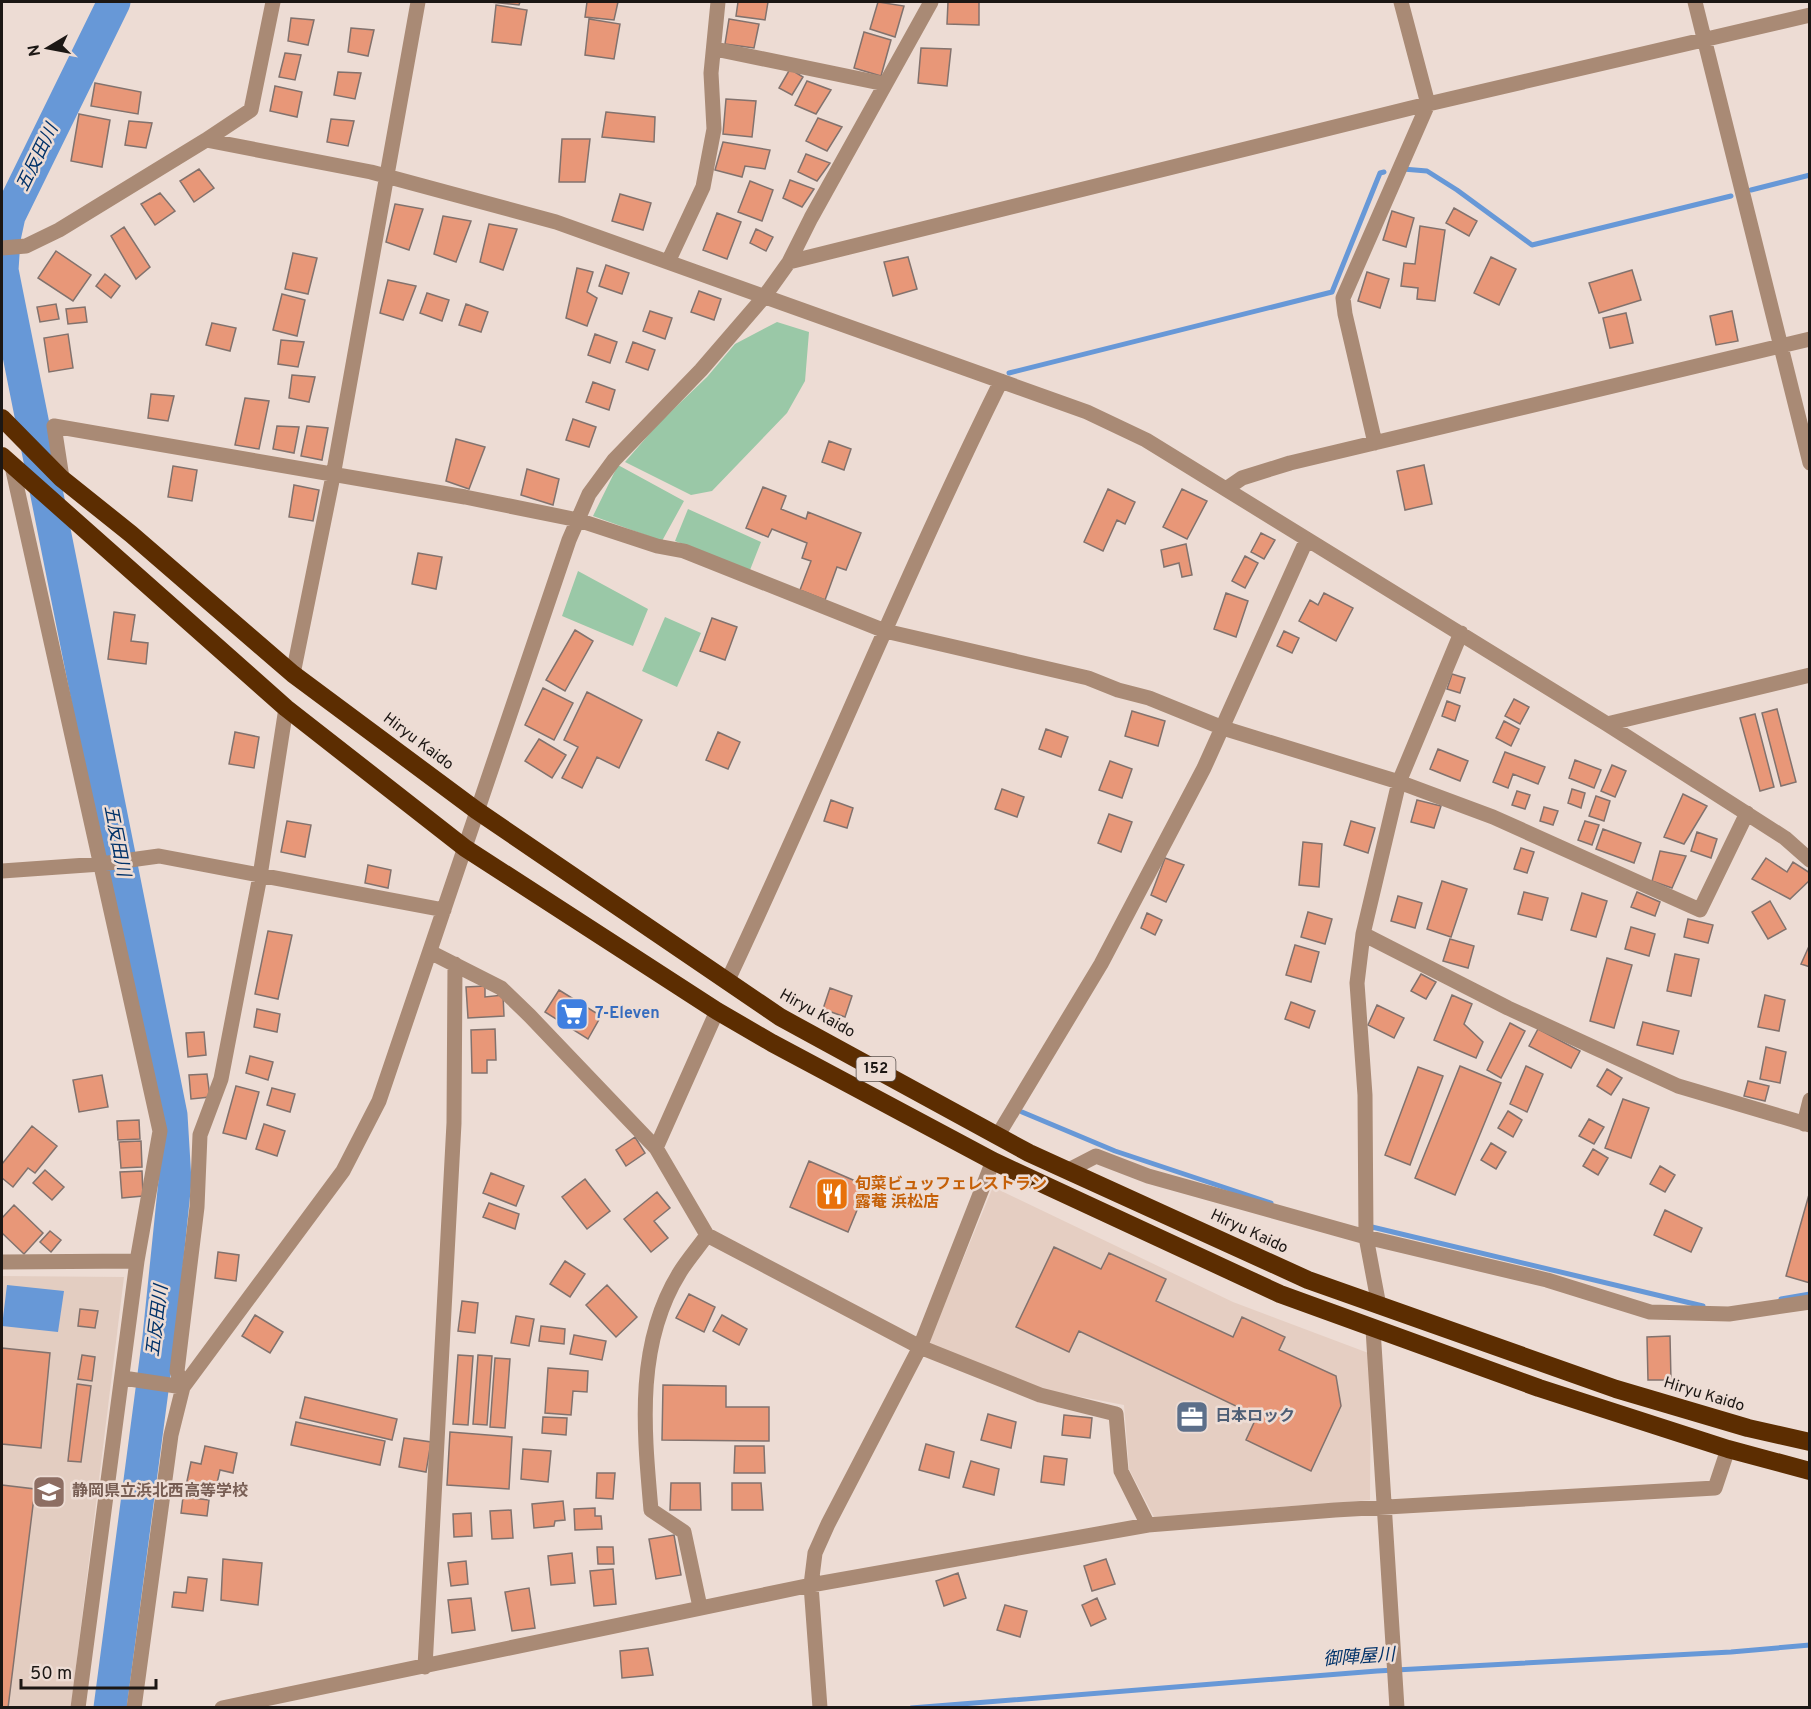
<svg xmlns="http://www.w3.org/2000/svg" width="1811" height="1709" font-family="Overpass,'Noto Sans JP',sans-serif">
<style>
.built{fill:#e5cec2}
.education{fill:#e3cdc1}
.green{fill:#9ac8a7}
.water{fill:#6798d7}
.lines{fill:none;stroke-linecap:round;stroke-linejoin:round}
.stream{stroke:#6798d7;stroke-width:5}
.river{stroke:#6798d7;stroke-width:33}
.building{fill:#e89778;stroke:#82726d;stroke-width:1.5}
.minor{stroke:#a98a75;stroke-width:15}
.highway{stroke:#5c2d01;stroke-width:18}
.labels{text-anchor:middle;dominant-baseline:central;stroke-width:5;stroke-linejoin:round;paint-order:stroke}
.shield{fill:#eddcd4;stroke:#5b524e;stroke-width:1.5}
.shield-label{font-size:15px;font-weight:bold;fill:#1c1714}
.street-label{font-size:16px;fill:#1c1714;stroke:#eddcd4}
.shop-label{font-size:16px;font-weight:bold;fill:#366cbe;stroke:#eddcd4;text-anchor:start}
.food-label{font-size:16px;font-weight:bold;fill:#c56008;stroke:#eddcd4;text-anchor:start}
.service-label{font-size:16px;font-weight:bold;fill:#4e5e75;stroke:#eddcd4;text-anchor:start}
.education-label{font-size:16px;font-weight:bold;fill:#785e54;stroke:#eddcd4;text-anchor:start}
.water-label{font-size:18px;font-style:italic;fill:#003269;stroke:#eddcd4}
</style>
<rect width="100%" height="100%" fill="#eddcd4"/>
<path class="built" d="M993,1187l240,115 138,52 -1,146 -216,17 -25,-48 -5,-64 -84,-16 -112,-45z"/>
<path class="education" d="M2,1276l122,1 -53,430 -69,1z"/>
<path class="green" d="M777,322l32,10 -4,49 -18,32 -75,78 -21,4 -66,-33 33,-38 49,-47 28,-33z
M618,465l66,36 -22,40 -69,-25z
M688,509l73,33 -11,28 -75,-29z
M578,571l70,38 -15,37 -71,-30z
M665,617l36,16 -24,54 -35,-16z"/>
<path class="water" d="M7,1285l57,6 -6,41 -56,-6z"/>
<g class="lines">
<path class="stream" d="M1403,169l24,2 30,19 75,55 199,-49
M1751,190l59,-15
M1009,373l323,-81 48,-119 4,-1
M1022,1112l93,39 156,52
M1372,1227l331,79
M1781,1299l29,-5
M911,1708l466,-37 354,-19 79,-7"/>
<path class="river" d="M110,1708l49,-371 16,-156 -4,-66 -169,-845 2,-31 5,-23 105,-214"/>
</g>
<path class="building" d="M490,2h30l-1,3z
M587,2h31l-4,18 -29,-3z
M738,2h30l-3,18 -29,-4z
M878,2l26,4 -9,31 -25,-8z
M948,2h31v23l-32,-1z
M496,5l31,5 -6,35 -29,-3z
M291,18l23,2 -6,25 -20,-4z
M589,19l31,5 -6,35 -29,-4z
M729,19l30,5 -5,24 -29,-4z
M351,28l23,2 -6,26 -20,-4z
M864,32l27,8 -10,36 -27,-8z
M921,48l30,1 -4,37 -29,-3z
M285,53l16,2 -6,25 -16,-3z
M790,69l13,8 -11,18 -13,-7z
M338,72l23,1 -6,26 -21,-4z
M807,81l24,9 -15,24 -21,-9z
M95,83l46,9 -3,22 -47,-8z
M275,86l27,6 -5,25 -27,-6z
M726,99l30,2 -4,36 -29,-3z
M606,112l49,5 -1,25 -52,-5z
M79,114l31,6 -8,47 -31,-6z
M818,118l24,9 -15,24 -21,-10z
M331,119l23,2 -6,25 -21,-4z
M129,121l23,2 -6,25 -21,-3z
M562,139h28l-5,43h-26z
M723,142l47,8 -5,19 -20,-3 -3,11 -27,-7z
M806,154l24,9 -13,18 -19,-9z
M199,169l15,19 -20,14 -14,-21z
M790,180l24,9 -12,18 -19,-9z
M750,181l23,9 -11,31 -24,-9z
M160,193l15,18 -20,14 -14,-21z
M620,194l31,9 -8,27 -31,-9z
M395,204l28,5 -14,41 -23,-8z
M1454,208l23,13 -8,15 -23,-13z
M1392,211l22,7 -8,29 -23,-7z
M717,213l24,9 -14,37 -24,-9z
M443,216l28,5 -15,41 -22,-8z
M489,224l28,5 -14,41 -23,-8z
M1420,226l25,4 -10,71 -18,-2 1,-11 -17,-2 3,-23 11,1z
M124,227l26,40 -14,12 -25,-43z
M756,229l17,8 -7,14 -16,-8z
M56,251l35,24 -18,26 -35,-23z
M293,253l24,5 -9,36 -23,-5z
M908,257l9,32 -24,7 -9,-34z
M1491,257l25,12 -17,36 -25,-12z
M606,265l23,8 -7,21 -23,-8z
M577,268l16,4 -6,20 10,6 -10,28 -21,-8z
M1632,270l9,30 -42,13 -10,-30z
M1367,272l22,7 -9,29 -22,-7z
M105,274l15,12 -9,12 -15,-12z
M388,280l28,6 -13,34 -23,-7z
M699,291l22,8 -7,21 -23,-8z
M427,293l22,7 -7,21 -22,-8z
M282,294l23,6 -8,36 -24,-6z
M56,304l3,15 -19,3 -3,-15z
M466,304l22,8 -7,20 -22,-7z
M85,307l2,15 -19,2 -2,-15z
M650,311l22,7 -7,21 -22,-8z
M1732,311l6,30 -22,4 -6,-29z
M1626,313l7,30 -23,5 -7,-30z
M212,323l24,5 -6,23 -24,-6z
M68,334l5,34 -24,4 -5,-34z
M595,334l22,8 -7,21 -22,-8z
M281,340l23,2 -6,25 -20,-3z
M633,342l22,8 -7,20 -22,-8z
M292,375l23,2 -6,25 -20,-4z
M593,382l22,8 -6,20 -23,-8z
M151,394l23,2 -6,25 -20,-3z
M245,398l24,3 -10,48 -24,-4z
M573,419l23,8 -7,20 -23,-7z
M277,426l22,1 -5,26 -21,-4z
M307,426l21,2 -6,32 -21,-4z
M456,439l29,8 -16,42 -23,-8z
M829,441l22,8 -7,21 -22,-8z
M1424,465l8,39 -27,6 -8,-39z
M173,466l24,4 -5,31 -24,-4z
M527,469l32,10 -6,26 -32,-10z
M294,485l25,5 -6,31 -24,-4z
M763,487l23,9 -5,13 25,10 2,-7 53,21 -15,37 -9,-3 -12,33 -25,-10 11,-29 -9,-3 5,-15 -35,-14 -4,8 -22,-9z
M1108,489l27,13 -10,22 -8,-4 -14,31 -19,-9z
M1182,489l25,12 -20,38 -24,-12z
M1261,533l14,7 -11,19 -13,-7z
M1186,544l6,31 -10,2 -3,-14 -15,4 -3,-17z
M418,553l24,4 -6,32 -24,-5z
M1245,556l13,7 -13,25 -13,-7z
M1226,593l22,8 -12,36 -22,-8z
M1324,593l29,15 -17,33 -37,-20 11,-21 8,5z
M114,612l21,3 -4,26 17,2 -2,21 -38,-5z
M712,618l25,9 -12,33 -25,-9z
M575,630l18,11 -28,50 -19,-11z
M1284,631l15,7 -7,15 -15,-7z
M1452,674l13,4 -5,15 -13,-4z
M543,688l30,15 -19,37 -29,-15z
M587,692l55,28 -23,48 -22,-11 -15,31 -20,-10 16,-31 -14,-7z
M1514,699l15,8 -9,17 -15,-8z
M1447,701l13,5 -5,15 -13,-5z
M1777,709l19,73 -15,4 -19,-73z
M1132,711l33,10 -7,25 -33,-10z
M1755,714l19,73 -14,4 -20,-73z
M1504,721l15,8 -8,17 -15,-8z
M1046,729l22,8 -7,20 -22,-8z
M235,732l24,5 -5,31 -25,-4z
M718,732l22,10 -12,27 -22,-9z
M539,739l27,16 -14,23 -27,-17z
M1438,749l30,12 -8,20 -30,-12z
M1505,752l40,15 -7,17 -25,-10 -5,14 -15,-6z
M1575,760l26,10 -7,18 -25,-10z
M1110,761l22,8 -10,29 -23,-8z
M1612,765l14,6 -11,26 -14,-6z
M1002,789l22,8 -7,20 -22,-8z
M1572,789l13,4 -4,15 -13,-5z
M1517,791l13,4 -5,14 -13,-4z
M1683,794l24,12 -23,38 -20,-7z
M1596,796l14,5 -6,20 -15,-5z
M831,800l22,8 -6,20 -23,-7z
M1417,800l24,6 -7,22 -23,-6z
M1544,807l14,4 -5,14 -13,-4z
M1109,814l23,8 -11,30 -23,-9z
M287,821l24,4 -6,32 -24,-5z
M1351,821l24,7 -7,25 -24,-8z
M1585,821l14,4 -7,20 -14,-5z
M1603,829l38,14 -7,20 -38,-14z
M1697,832l20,7 -6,19 -20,-7z
M1303,842l19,2 -3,43 -20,-2z
M1521,848l13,4 -7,21 -13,-4z
M1660,851l26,5 -14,32 -20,-7z
M1165,858l19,7 -18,37 -15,-7z
M1766,858l21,14 6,-10 17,11v7l-20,19 -38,-20z
M368,865l23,5 -3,18 -23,-5z
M1442,881l25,8 -16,48 -24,-8z
M1524,892l24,6 -6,22 -24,-6z
M1637,892l23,10 -5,14 -24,-9z
M1582,893l25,8 -11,36 -25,-7z
M1398,896l24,7 -7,25 -24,-7z
M1770,901l16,28 -18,10 -16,-27z
M1308,912l24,7 -7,25 -24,-7z
M1147,913l15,7 -7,15 -14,-7z
M1688,919l25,6 -5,18 -24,-6z
M1631,927l24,7 -6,22 -24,-7z
M268,931l24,4 -14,64 -23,-5z
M1450,939l24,7 -6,22 -25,-7z
M1810,944v23l-9,-3z
M1295,945l24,7 -8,30 -25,-7z
M1675,954l24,5 -8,37 -24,-5z
M1607,958l25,7 -18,63 -24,-7z
M1421,974l15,8 -10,17 -15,-8z
M485,986v11l18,-2 1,21 -36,2 -2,-31z
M830,988l22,8 -7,21 -22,-8z
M559,990l42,26 -13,23 -43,-27z
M1452,995l20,9 -8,20 19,18 -7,16 -42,-18z
M1765,995l20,5 -6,31 -21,-4z
M1291,1002l24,9 -6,17 -24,-9z
M1377,1005l27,13 -10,20 -26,-13z
M257,1009l23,5 -3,18 -23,-5z
M1643,1022l36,9 -6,23 -36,-9z
M1510,1023l15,8 -24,47 -14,-8z
M495,1029l1,31h-9v13h-15l-1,-43z
M1538,1029l42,22 -9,17 -42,-22z
M204,1032l2,23 -18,2 -2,-24z
M1766,1047l20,5 -6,31 -20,-4z
M250,1056l23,6 -5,18 -22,-7z
M1460,1066l41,17 -46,112 -40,-17z
M1526,1066l17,8 -16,38 -17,-8z
M1418,1067l25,9 -33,89 -25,-10z
M1607,1069l15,9 -11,17 -14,-9z
M207,1074l3,23 -19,2 -2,-24z
M102,1075l6,32 -29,5 -6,-32z
M1748,1081l21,5 -4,15 -21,-5z
M236,1086l23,6 -13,47 -23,-6z
M272,1088l23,6 -5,18 -23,-7z
M1623,1099l26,9 -18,50 -26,-10z
M1508,1111l14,9 -9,17 -15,-9z
M1589,1119l15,8 -10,17 -15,-8z
M139,1120l1,19 -22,1 -1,-19z
M264,1124l21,7 -8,25 -21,-7z
M32,1126l25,20 -22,27 -7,-5 -15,19 -11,-9v-14z
M635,1137l10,16 -19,13 -10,-16z
M141,1141l1,26 -21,1 -2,-26z
M1491,1143l15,9 -10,17 -15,-9z
M1593,1149l15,9 -10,17 -15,-9z
M809,1161l58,25 -19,46 -58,-25z
M1660,1166l15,9 -10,17 -15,-8z
M45,1170l19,17 -12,13 -19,-17z
M142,1171l1,25 -21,2 -2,-26z
M491,1173l33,13 -8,20 -33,-13z
M585,1179l25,32 -23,18 -25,-32z
M1810,1191v92l-24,-7z
M657,1192l13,16 -16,13 14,17 -17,14 -27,-33z
M489,1203l30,11 -4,15 -32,-12z
M14,1205l29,28 -19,21 -22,-21v-15z
M1665,1210l37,18 -11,24 -37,-17z
M50,1231l11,9 -10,12 -11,-10z
M1054,1247l47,22 8,-16 57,26 -10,22 77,36 9,-20 43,20 -6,13 57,26 5,30 -30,65 -65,-31 11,-24 -178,-85 -10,21 -53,-25z
M218,1252l21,3 -3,26 -21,-3z
M565,1261l20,13 -15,23 -20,-13z
M607,1285l30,32 -21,20 -30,-32z
M689,1294l26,13 -11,25 -28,-14z
M462,1301l16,2 -3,30 -17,-2z
M80,1309l18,2 -3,17 -17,-2z
M255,1315l28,17 -13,21 -28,-17z
M722,1315l25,14 -8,16 -26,-14z
M516,1316l18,3 -5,27 -18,-3z
M541,1326l24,3 -1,15 -25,-3z
M574,1335l32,6 -4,19 -32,-6z
M1670,1336l1,44h-23l-1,-43z
M2,1348l48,5 -9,95 -39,-4z
M82,1355l13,2 -3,24 -14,-2z
M458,1355l15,1 -5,69 -15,-1z
M478,1355l14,1 -5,69 -14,-1z
M495,1358l15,1 -5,69 -15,-1z
M548,1368l40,3 -1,21 -14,-1 -2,24 -26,-2z
M77,1384l14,2 -10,76 -13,-1z
M663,1385l63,1v21h43v34l-107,-1z
M305,1397l92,22 -5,21 -92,-22z
M988,1414l28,8 -5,26 -30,-8z
M1064,1415l28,3 -2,20 -28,-3z
M543,1417l24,1 -1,17 -24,-2z
M296,1422l89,19 -5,24 -89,-20z
M450,1432l62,5 -3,52 -62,-4z
M404,1438l27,4 -5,30 -27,-5z
M926,1444l28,8 -5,26 -30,-8z
M205,1446l32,7 -4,20 -13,-3 -5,22 -29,-6 5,-24 10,2z
M735,1446h29l1,27h-31z
M523,1449l28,2 -3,31 -27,-3z
M1044,1456l23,3 -3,26 -23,-3z
M971,1461l28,8 -5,26 -31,-8z
M597,1473h18l-2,26 -17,-1z
M671,1483h29l1,27h-31z
M732,1483h29l2,27h-31z
M2,1485l33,4 -27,219h-6z
M183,1497l26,3 -2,16 -26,-3z
M563,1501l2,19 -10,1 -1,5 -20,2 -2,-24z
M595,1508v8h6l1,13 -27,1 -1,-21z
M511,1510l2,28 -21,1 -2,-28z
M471,1513l1,23 -18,1 -1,-23z
M674,1535l7,40 -25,4 -7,-40z
M597,1547h16l1,17h-16z
M572,1553l3,30 -24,2 -3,-29z
M223,1559l39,4 -4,42 -37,-5z
M1106,1559l9,25 -23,7 -8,-25z
M466,1561l2,23 -17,2 -3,-23z
M613,1569l3,35 -22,2 -4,-35z
M958,1573l8,25 -22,8 -8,-25z
M188,1577l19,2 -4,32 -31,-4 2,-15 12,1z
M529,1588l6,40 -23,3 -7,-39z
M471,1598l4,32 -23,3 -4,-33z
M1097,1598l9,21 -15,7 -9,-21z
M1005,1605l22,6 -7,26 -23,-7z
M648,1648l5,27 -31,3 -2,-27z"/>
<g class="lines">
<path class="minor" d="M1695,2l115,461
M715,49l170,35
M206,140l45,-30 22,-108
M2,248l24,-2 33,-16 147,-90 165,32 185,50 531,190 59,28 461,284 178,114 25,22
M668,262l35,-75 11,-58 -3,-56 7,-71
M789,262l622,-154 399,-93
M1375,443l-30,-129 -2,-16 85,-194 -27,-102
M12,466l148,665 -23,130 -59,447
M62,478l-8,-52 411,71 113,23 79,26 27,5 201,80 203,47 30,12 31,8 74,30 176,54 94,35 207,93 47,-97
M1226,489l16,-11 48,-15 520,-124
M293,674l40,-198 85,-474
M1607,724l203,-49
M2,871l99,-7 58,-8 285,54
M1363,934l145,74 170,78 132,39
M430,952l71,36 29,28 126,132 51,87 213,112 120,48 76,19 5,57 27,54
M727,982c94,-199 176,-403 274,-601
M1804,1124l6,-24
M998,1135l103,-171 103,-196 103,-229
M656,1148l61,-137
M1067,1171l29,-15 52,20 218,61 181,43 103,32 79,2 81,-12
M2,1262l135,-1
M1379,1306l-13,-69 -1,-142 -8,-112 6,-49 36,-152 62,-149
M1373,1329l24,379
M123,1378l60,9
M183,1387l-6,-16 20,-164 3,-72 21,-56 39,-203 26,-168
M700,1607l-16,-75 -33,-22c-7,-80 -16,-166 29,-238 8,-13 18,-24 27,-37
M425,1667l29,-544 1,-159
M134,1708l37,-273 12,-48 160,-216 36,-70 190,-561 20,-46 25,-34 87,-90 63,-73 25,-35 22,-44 120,-216
M222,1708l589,-123 337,-60 187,-15 380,-22 13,-39
M820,1708l-9,-123 4,-32 13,-29 92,-177 73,-186"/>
<path class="highway" d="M2,418l59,60 70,56 162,140 183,136 304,207 249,136 279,127 308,109 132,39 62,14
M2,456l284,252 179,140 252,163 55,32 221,118 287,133 259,94 189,61 82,22"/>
</g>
<defs>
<symbol id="supermarket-square" viewBox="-11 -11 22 22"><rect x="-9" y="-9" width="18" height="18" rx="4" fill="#3f7fe0" stroke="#eddcd4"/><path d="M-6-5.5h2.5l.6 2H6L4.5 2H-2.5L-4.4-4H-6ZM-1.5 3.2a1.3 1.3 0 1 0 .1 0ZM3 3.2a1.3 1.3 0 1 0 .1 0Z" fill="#fff"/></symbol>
<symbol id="restaurant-square" viewBox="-11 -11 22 22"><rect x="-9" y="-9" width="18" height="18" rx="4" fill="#e8710a" stroke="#eddcd4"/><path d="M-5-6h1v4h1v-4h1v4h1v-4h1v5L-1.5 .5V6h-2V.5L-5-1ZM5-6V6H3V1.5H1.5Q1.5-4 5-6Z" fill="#fff"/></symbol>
<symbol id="office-square" viewBox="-11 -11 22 22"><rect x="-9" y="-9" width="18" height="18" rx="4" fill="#5c6f8a" stroke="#eddcd4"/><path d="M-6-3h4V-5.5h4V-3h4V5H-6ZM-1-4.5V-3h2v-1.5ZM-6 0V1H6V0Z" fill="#fff"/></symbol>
<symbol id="school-square" viewBox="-11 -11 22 22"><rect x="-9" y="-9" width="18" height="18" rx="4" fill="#8d6e63" stroke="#eddcd4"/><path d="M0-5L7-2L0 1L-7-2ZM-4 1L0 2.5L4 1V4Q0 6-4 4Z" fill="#fff"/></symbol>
</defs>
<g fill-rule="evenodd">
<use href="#supermarket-square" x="553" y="995" width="38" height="38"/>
<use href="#restaurant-square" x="813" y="1175" width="38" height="38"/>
<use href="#office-square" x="1173" y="1398" width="38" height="38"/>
<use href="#school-square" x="30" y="1473" width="38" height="38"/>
</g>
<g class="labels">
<rect class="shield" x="856.5" y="1057" width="39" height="24" rx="4.5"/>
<g class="shield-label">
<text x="876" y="1069">152</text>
</g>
<g class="street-label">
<text transform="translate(418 742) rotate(37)">Hiryu Kaido</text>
<text transform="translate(817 1014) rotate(29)">Hiryu Kaido</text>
<text transform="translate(1249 1232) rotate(25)">Hiryu Kaido</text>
<text transform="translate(1704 1395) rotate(17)">Hiryu Kaido</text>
</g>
<g class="shop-label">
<text x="595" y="1014">7-Eleven</text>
</g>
<g class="food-label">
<text x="855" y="1185">旬菜ビュッフェレストラン<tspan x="855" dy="18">露菴 浜松店</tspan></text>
</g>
<g class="service-label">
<text x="1215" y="1417">日本ロック</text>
</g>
<g class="education-label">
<text x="72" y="1492">静岡県立浜北西高等学校</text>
</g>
<g class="water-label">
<text transform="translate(38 158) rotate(-64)">五反田川</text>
<text transform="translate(116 841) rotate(79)">五反田川</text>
<text transform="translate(158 1321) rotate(-83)">五反田川</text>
<text transform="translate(1359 1658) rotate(-4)">御陣屋川</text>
</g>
</g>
<rect width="1811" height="1709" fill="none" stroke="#1c1714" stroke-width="6"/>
<g transform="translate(48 48) rotate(260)" stroke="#eddcd4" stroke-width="4.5" paint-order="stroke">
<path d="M0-4.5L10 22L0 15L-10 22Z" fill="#1c1714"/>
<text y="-9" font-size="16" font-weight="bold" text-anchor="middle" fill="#1c1714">N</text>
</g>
<path d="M21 1679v9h135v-9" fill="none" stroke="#1c1714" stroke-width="3"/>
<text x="30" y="1679" font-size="18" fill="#1c1714" stroke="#eddcd4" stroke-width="4.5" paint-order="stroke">50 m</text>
</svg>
